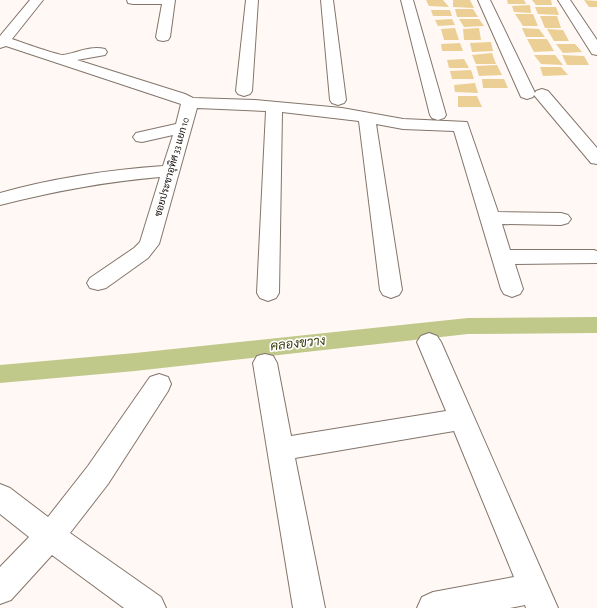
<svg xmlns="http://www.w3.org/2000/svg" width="597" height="608" font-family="'Alegreya Sans',Sarabun,sans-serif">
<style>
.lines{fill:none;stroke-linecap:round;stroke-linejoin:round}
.canal{fill:#c0c88a;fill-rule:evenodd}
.building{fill:#ebcf94}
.minor-casing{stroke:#83756b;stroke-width:2}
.minor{fill:#fff;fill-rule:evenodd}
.labels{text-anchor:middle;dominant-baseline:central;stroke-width:3.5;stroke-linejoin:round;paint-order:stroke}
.far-street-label{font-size:10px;fill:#150f0c;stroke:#fff}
.water-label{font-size:13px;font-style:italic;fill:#3a3e0e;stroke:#fff}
</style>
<rect width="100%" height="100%" fill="#fff8f4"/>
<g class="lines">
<path class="canal" d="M597,317v16l-129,1 -333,37 -135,12v-18l135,-12 333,-35z"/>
</g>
<path class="building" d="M426,0h17l6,7 -20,-1z
M453,0h17l4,8 -21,-1z
M507,0h17l2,4h-18z
M532,0h19l1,5h-16z
M584,0l13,1v6h-8z
M530,5l1,8 -17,-1 -2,-6z
M535,7h21l3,8 -21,-1z
M455,9h18l5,8h-21z
M431,10h19l2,6h-19z
M515,14h18l5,12h-15z
M540,16h17l4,12h-16z
M452,19l3,6 -17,1 -3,-6z
M459,19h20l5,7 -20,1z
M455,28l4,12h-15l-3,-11z
M479,28l2,12h-17l-1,-11z
M522,28l17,1 6,8h-19z
M547,29l16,1 6,11h-15z
M527,39h20l7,12 -20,1z
M491,42l2,9 -21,1 -2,-9z
M460,43l3,8h-21l-1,-7z
M556,44h19l7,8 -19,1z
M492,53l4,11h-20l-4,-9z
M534,55h21l8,10 -22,-1z
M562,55l22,1 5,9h-22z
M464,59l5,9h-20l-2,-8z
M497,65l5,10 -23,1 -3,-10z
M540,67h21l7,8 -25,1z
M471,70l3,9h-22l-2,-8z
M482,79h22l4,9h-25z
M475,83l3,10 -23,-1 -1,-7z
M458,96h19l5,11h-24z"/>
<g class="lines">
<defs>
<path id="minor" d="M30,0h13l-31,39c8,3 46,16 51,16 13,-2 28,-10 42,-6l2,3 -2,3 -28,5 108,34 8,4 62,2 87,8 61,11 64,3 31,90 63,1 7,2 3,4 -3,4 -7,2 -59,-1 8,26h84l3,1v12l-82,1 8,25 -3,5 -8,3 -8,-3 -3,-5 -47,-158 -51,-2 -27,-5 26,166 -3,5 -8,3 -8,-3 -3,-5 -21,-169 -77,-9 -3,181 -3,5 -8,3 -8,-3 -3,-5 9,-182 -69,-3 -38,136 -11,14 -42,30 -8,2 -8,-2 -3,-5 3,-5 44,-30 6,-6 20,-65c-57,5 -105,14 -160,28v-12c53,-15 108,-23 163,-27l10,-31 -31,7 -6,-1 -3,-4 3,-4 40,-9 5,-20 -175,-58 -6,2v-12z
M127,0h48l-5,37 -2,3 -5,1 -5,-1 -2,-3 6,-33h-29l-5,-1z
M246,0h12l-6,91 -2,3 -6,2 -6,-2 -2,-3z
M321,0h12l13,100 -2,3 -6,2 -6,-2 -2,-3z
M401,0h12l33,115 -2,3 -6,2 -6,-2 -2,-3z
M478,0h12l45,93 1,-2 6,-2 6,2 49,57v16l-6,-1 -57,-68 -1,2 -6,2 -6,-2z
M558,0h12l27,40v15l-5,-1z
M429,333l8,3 4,6 117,266h-32l-1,-3 -15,3h-93l5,-11 11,-5 81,-15 -60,-146 -159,27 30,150h-32l-40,-245 4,-7 8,-2 8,2 4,7 14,73 155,-25 -29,-69 4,-6z
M159,374l9,3 3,7 -3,7 -60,93 -38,49 91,64 5,11h-42l-72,-53 -41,45 -11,4v-37l29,-30 -29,-23v-30l10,4 38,29 40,-51 62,-89z"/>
</defs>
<use href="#minor" class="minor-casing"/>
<use href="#minor" class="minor"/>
</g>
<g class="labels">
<g class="far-street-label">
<text transform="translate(172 167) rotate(-74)">ซอยประชาอุทิศ 33 แยก 10</text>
</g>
<g class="water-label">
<text transform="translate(298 344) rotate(-6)">คลองขวาง</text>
</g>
</g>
</svg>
